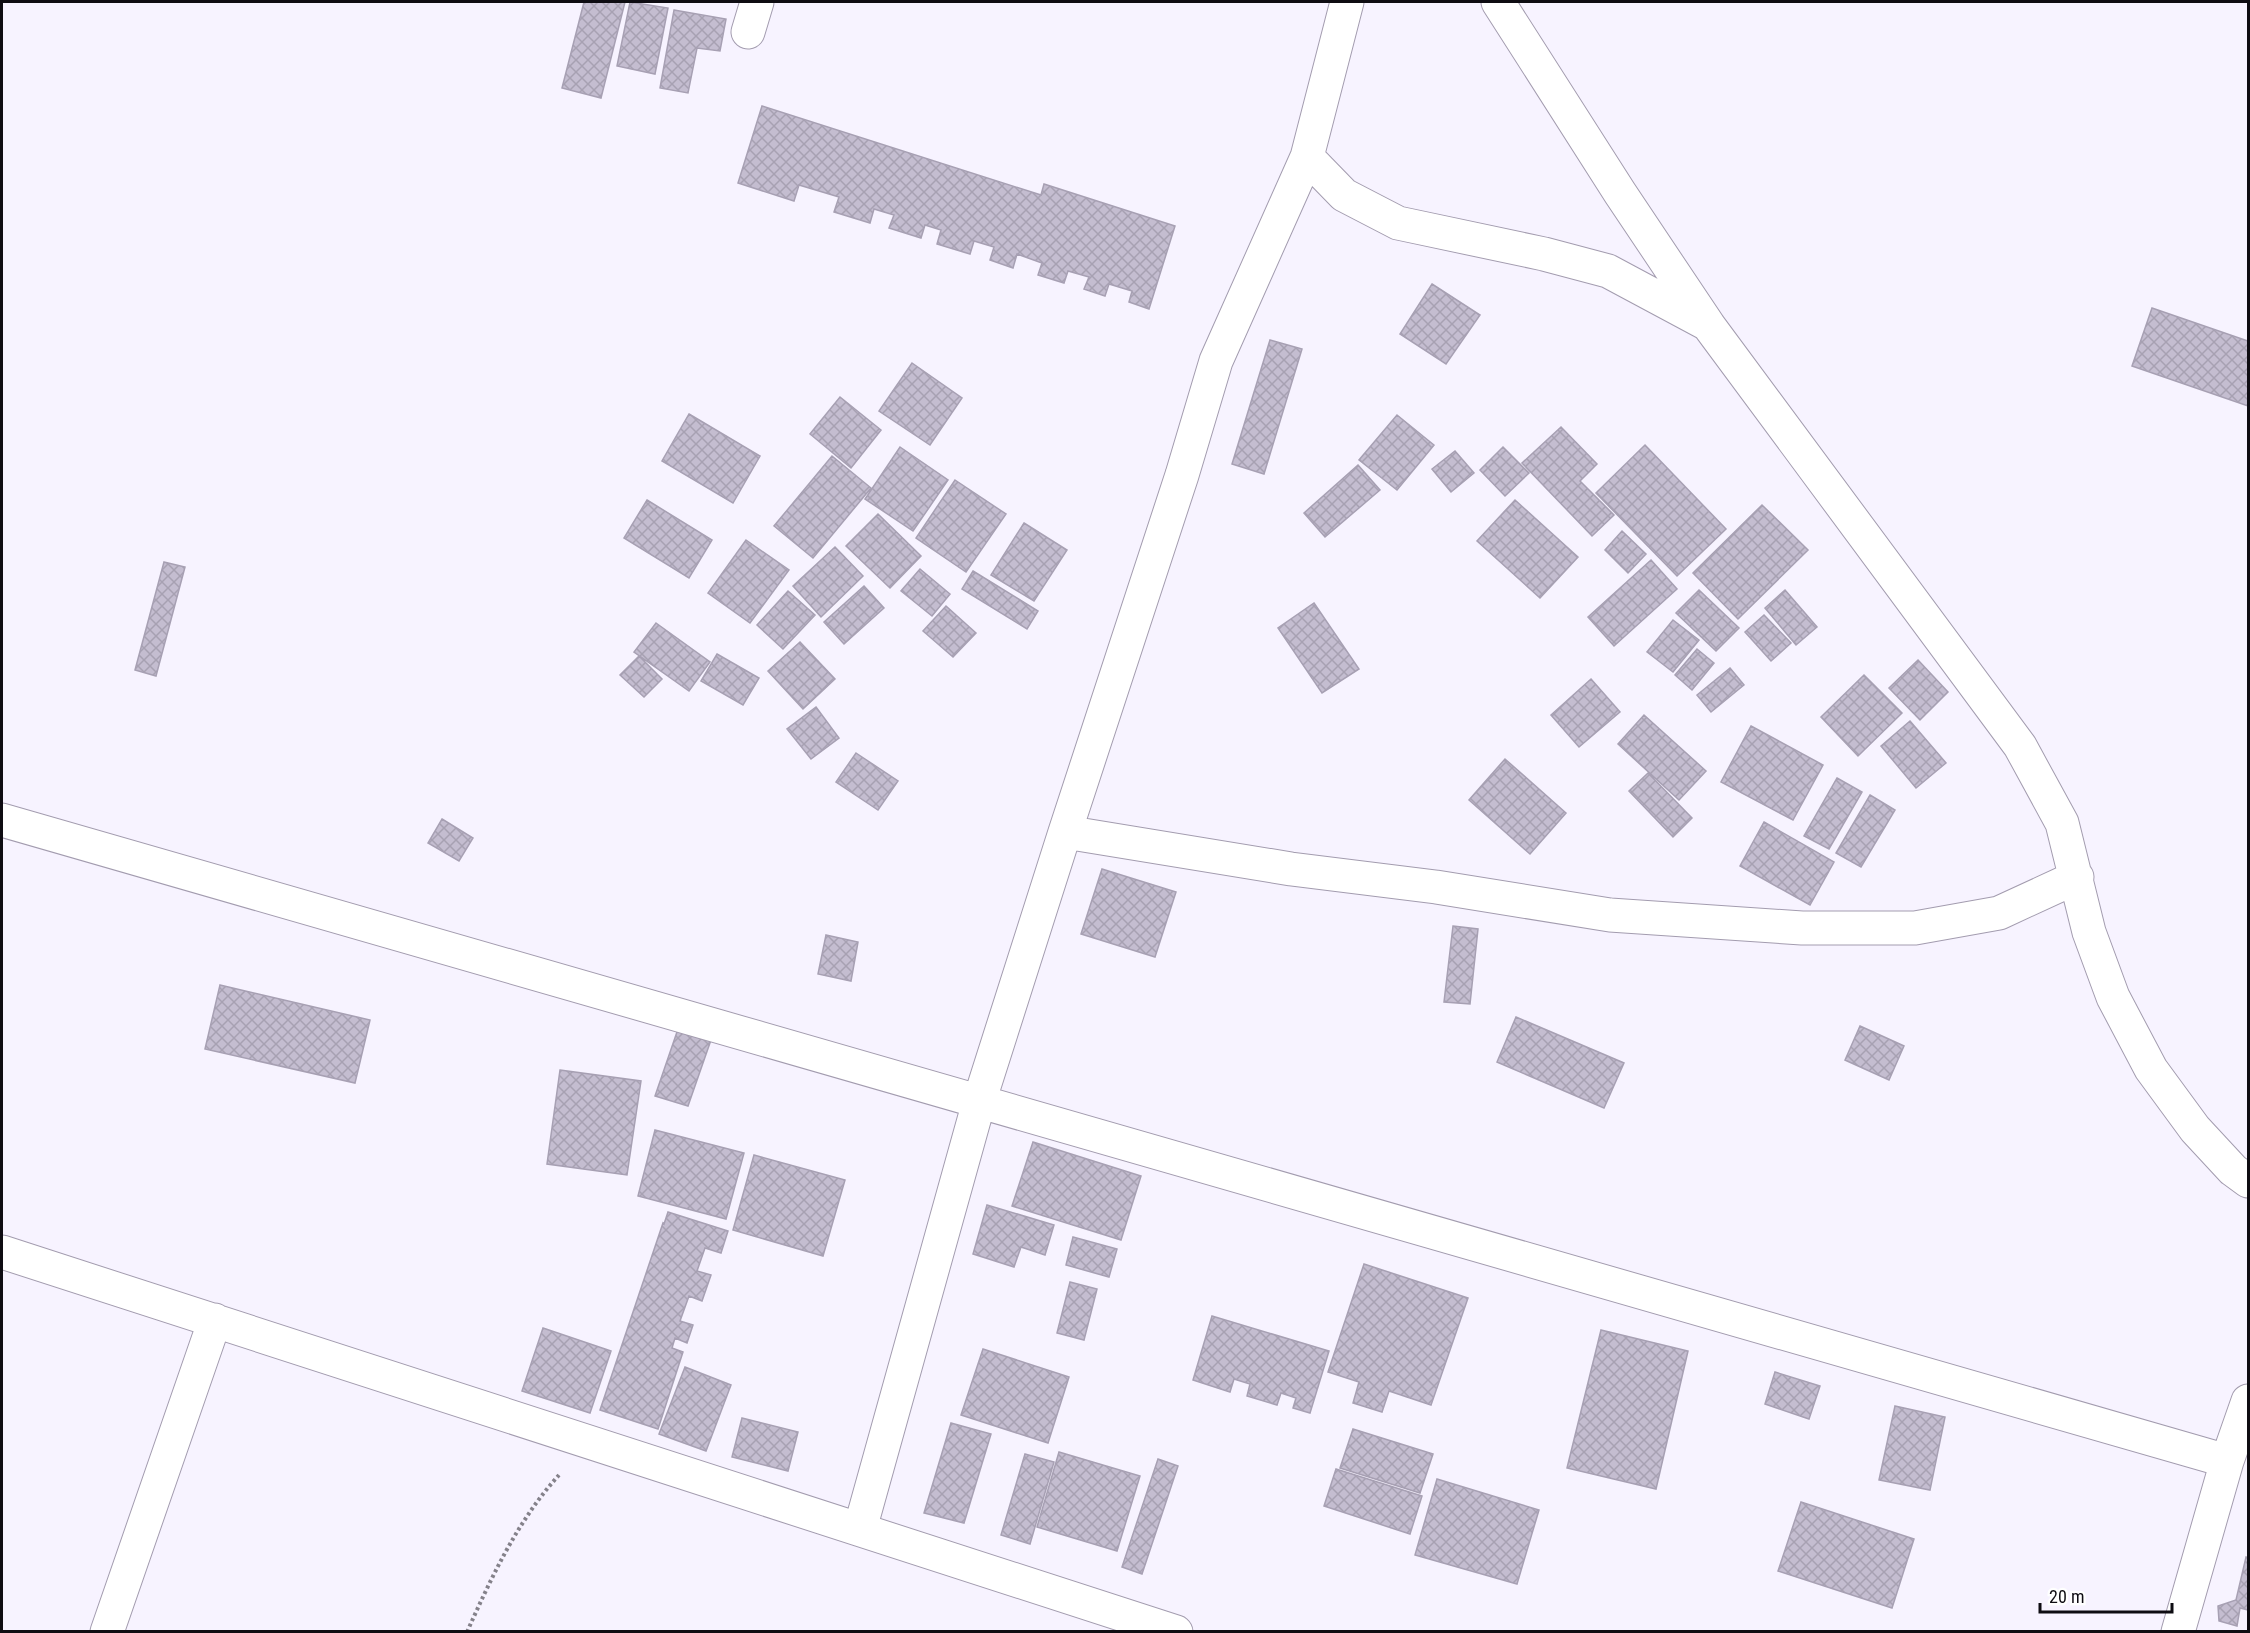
<svg xmlns="http://www.w3.org/2000/svg" width="2250" height="1633" font-family="'Roboto Condensed',sans-serif">
<style>
.building{fill:url(#building-cross-hatch);stroke:#a7a0b3;stroke-width:1.5}
.lines{fill:none;stroke-linecap:round;stroke-linejoin:round}
.minor-casing{stroke:#a39caf;stroke-width:35}
.path{stroke:#84818a;stroke-width:4;stroke-dasharray:3 3;stroke-linecap:butt}
.minor{stroke:#fff;stroke-width:33}
</style>
<defs>
<pattern id="building-cross-hatch" width="8" height="8" patternUnits="userSpaceOnUse" patternTransform="scale(1.5)"><rect width="8" height="8" fill="#c4bdd0"/><path d="M0 0l8 8M0 8l8-8" fill="none" stroke="#a7a1b2"/></pattern>
</defs>
<rect width="100%" height="100%" fill="#f7f3ff"/>
<path class="building" d="M584,2h41l-24,96 -39,-10z
M630,2l38,6 -13,66 -38,-8z
M674,10l52,9 -6,32 -23,-3 -9,45 -28,-5z
M762,106l279,89 3,-11 131,42 -26,83 -20,-7 3,-11 -23,-7 -4,12 -21,-7 5,-12 -21,-6 -4,12 -26,-8 4,-12 -25,-9 -4,14 -23,-8 4,-13 -20,-6 -4,13 -33,-10 4,-14 -16,-5 -4,13 -32,-10 5,-13 -20,-6 -4,14 -36,-11 5,-15 -40,-12 -5,16 -56,-18z
M1432,284l48,31 -34,49 -46,-30z
M2152,308l96,33v65l-116,-40z
M1270,340l32,9 -38,125 -32,-10z
M912,363l50,35 -32,47 -51,-34z
M840,397l41,33 -30,38 -41,-34z
M689,414l71,42 -27,47 -71,-42z
M1397,415l37,30 -37,45 -38,-30z
M1561,427l36,37 -17,17 34,34 -22,21 -70,-73z
M1645,445l81,84 -49,47 -81,-83z
M900,447l48,33 -35,51 -48,-32z
M1503,447l26,26 -24,23 -25,-26z
M1455,451l19,22 -23,19 -19,-23z
M832,456l39,32 -58,70 -39,-32z
M1358,465l22,25 -55,47 -21,-24z
M955,480l51,34 -40,58 -50,-34z
M647,500l65,40 -23,38 -65,-40z
M1515,500l63,57 -38,41 -63,-57z
M1762,505l46,45 -70,69 -45,-46z
M878,514l43,42 -31,32 -44,-42z
M1024,523l43,27 -33,51 -43,-26z
M1622,531l24,23 -18,19 -23,-23z
M746,540l43,30 -39,53 -42,-30z
M835,547l28,29 -42,41 -28,-31z
M1651,560l26,29 -63,57 -26,-29z
M164,562l21,5 -29,109 -21,-6z
M920,569l30,25 -18,22 -31,-25z
M973,571l65,40 -11,18 -65,-40z
M864,586l20,22 -40,36 -20,-22z
M1699,590l40,38 -23,23 -40,-38z
M1785,590l32,37 -21,18 -31,-37z
M788,591l27,24 -32,34 -26,-24z
M1314,603l45,66 -37,24 -44,-65z
M946,606l30,27 -23,24 -30,-26z
M1764,615l27,28 -20,18 -26,-29z
M1673,620l26,20 -26,32 -26,-20z
M656,623l54,39 -21,29 -55,-39z
M800,642l35,37 -32,30 -35,-38z
M1697,649l17,14 -22,27 -17,-15z
M717,654l42,24 -16,27 -42,-24z
M639,656l23,23 -18,18 -24,-22z
M1918,660l30,32 -28,28 -31,-32z
M1730,668l14,17 -33,27 -14,-17z
M1864,675l38,38 -44,43 -37,-39z
M1591,679l29,33 -41,35 -28,-32z
M816,707l23,31 -28,21 -24,-30z
M1644,715l62,56 -27,29 -61,-56z
M1910,721l36,42 -30,25 -35,-42z
M1751,726l72,39 -30,55 -72,-38z
M856,753l42,28 -20,29 -42,-28z
M1505,759l61,54 -36,41 -61,-54z
M1648,773l44,45 -19,19 -44,-46z
M1837,778l25,14 -33,57 -25,-13z
M1870,795l25,15 -34,57 -25,-14z
M442,819l31,19 -14,23 -31,-18z
M1764,822l70,40 -24,43 -70,-39z
M1102,869l74,23 -21,65 -74,-23z
M1453,926l25,3 -8,75 -26,-2z
M826,935l32,7 -7,39 -33,-7z
M220,985l150,35 -15,63 -150,-34z
M1516,1017l108,46 -20,45 -107,-46z
M1860,1026l44,20 -15,34 -44,-20z
M678,1029l33,11 -23,66 -33,-10z
M560,1070l81,11 -14,94 -80,-11z
M655,1130l89,23 -18,66 -88,-23z
M1033,1142l108,34 -20,64 -109,-34z
M754,1155l91,25 -22,76 -90,-26z
M987,1205l67,20 -9,30 -24,-8 -7,20 -41,-13z
M668,1212l60,19 -7,22 -16,-5 -8,23 14,4 -9,26 -13,-5 -9,25 13,4 -6,18 -12,-5 -3,10 11,4 -25,77 -58,-19 63,-187 1,1z
M1073,1237l44,12 -8,28 -43,-12z
M1364,1264l104,34 -37,107 -42,-14 -7,21 -29,-9 6,-21 -31,-10z
M1070,1282l27,7 -13,51 -27,-7z
M1212,1316l117,35 -19,62 -17,-5 3,-10 -15,-5 -4,12 -30,-9 3,-12 -16,-5 -4,13 -37,-12z
M543,1328l68,23 -21,62 -68,-22z
M1601,1330l87,21 -32,138 -89,-21z
M983,1349l86,28 -21,66 -87,-28z
M685,1367l46,18 -25,66 -47,-17z
M1775,1372l45,14 -11,33 -44,-15z
M1895,1406l50,11 -15,73 -51,-10z
M742,1418l56,14 -10,39 -56,-14z
M951,1423l40,11 -27,89 -40,-10z
M1353,1429l80,25 -13,39 -80,-25z
M1059,1452l81,24 -23,75 -80,-24z
M1025,1454l29,8 -24,82 -29,-9z
M1158,1459l20,7 -36,108 -20,-7z
M1336,1469l86,27 -12,38 -86,-28z
M1437,1479l102,31 -22,74 -102,-29z
M1801,1502l113,37 -22,69 -114,-37z
M2246,1557l2,1v52l-8,-2 -3,18 -18,-5 -1,-15 18,-6z"/>
<g class="lines">
<defs>
<path id="minor" d="M1498,2l122,191 89,133 311,420 42,77 27,109 24,65 38,72 44,60 38,41 15,11
M748,32l9,-30
M1307,157l37,38 54,28 146,31 64,17 99,53
M2,820l2225,641
M1065,832l226,37 145,18 174,28 192,13h113l84,-15 78,-36
M2,1252l1174,380
M860,1529l119,-427 86,-270 117,-357 34,-114 91,-204 40,-155
M107,1632l108,-312
M2178,1632l49,-171 21,-60"/>
</defs>
<use href="#minor" class="minor-casing"/>
<path class="path" d="M467,1632c25,-56 51,-112 92,-157"/>
<use href="#minor" class="minor"/>
</g>
<rect width="2250" height="1633" fill="none" stroke="#0e0c12" stroke-width="6"/>
<path d="M2040 1603v9h132v-9" fill="none" stroke="#0e0c12" stroke-width="3"/>
<text x="2049" y="1603" font-size="18" fill="#0e0c12" stroke="#ffffff" stroke-width="4.5" paint-order="stroke">20 m</text>
</svg>
